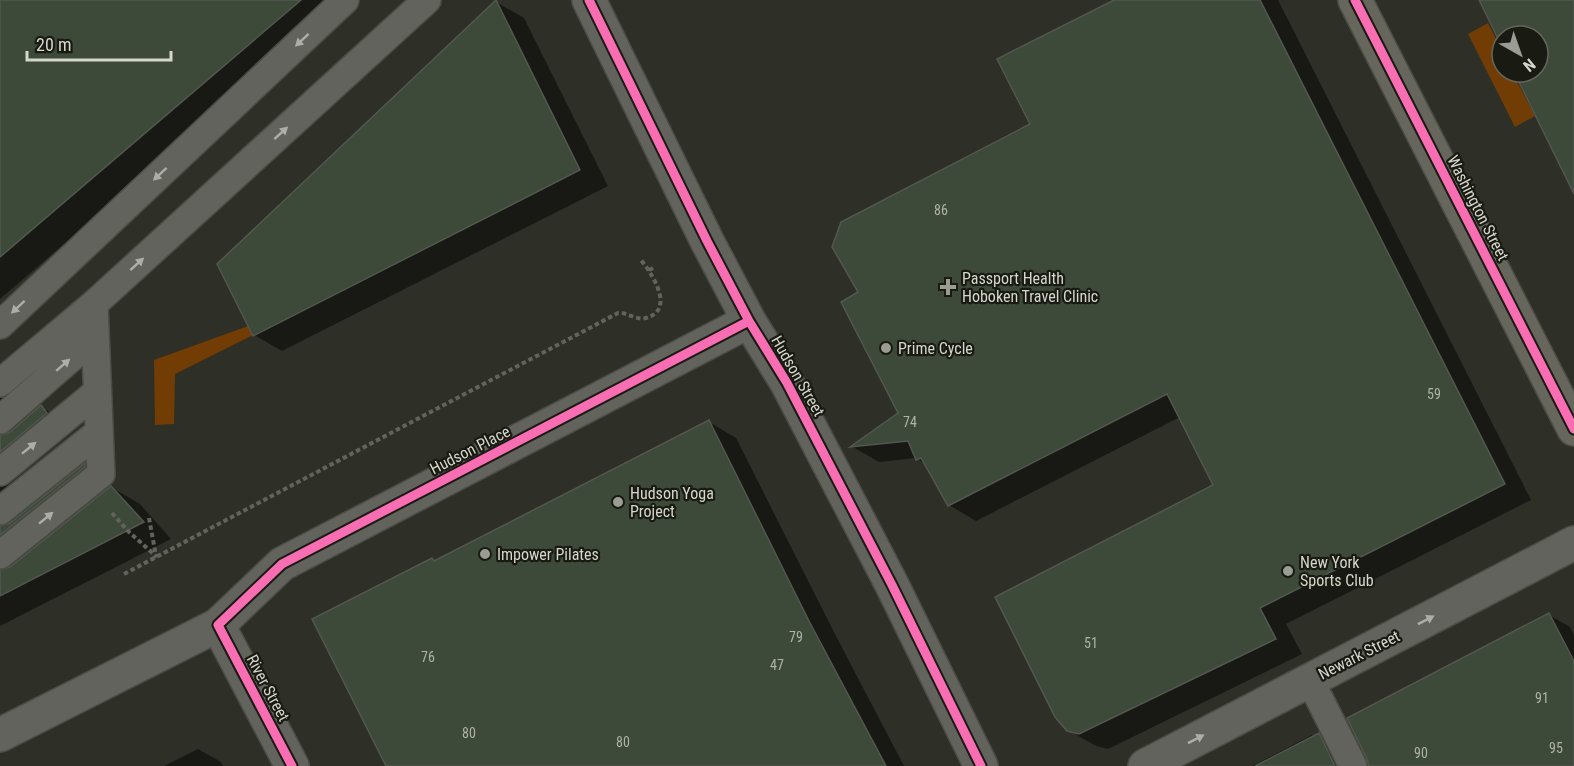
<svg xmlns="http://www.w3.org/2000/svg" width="1574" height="766" font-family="'Roboto Condensed',sans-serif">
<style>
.green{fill:#723d05}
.shadow{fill:#0007}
.building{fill:#3d4939;stroke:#535750;stroke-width:1.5}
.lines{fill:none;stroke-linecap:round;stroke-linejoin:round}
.service-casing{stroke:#4b4d45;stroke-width:30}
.minor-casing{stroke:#4b4d45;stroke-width:36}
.tertiary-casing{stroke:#4b4d45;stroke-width:36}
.secondary-casing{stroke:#4b4d45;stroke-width:36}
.path{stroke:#62635d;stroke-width:4;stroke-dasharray:4.5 3;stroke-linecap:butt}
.service{stroke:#62635c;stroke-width:27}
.minor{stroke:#62635c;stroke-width:33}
.tertiary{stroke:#62635c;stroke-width:33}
.secondary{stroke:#67665c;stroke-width:33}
.cycleway-casing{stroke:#191a12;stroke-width:13}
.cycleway{stroke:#f96db3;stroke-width:9}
.oneway{fill:#adaea5}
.poi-dot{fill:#9b9c92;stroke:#191a12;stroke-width:2}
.labels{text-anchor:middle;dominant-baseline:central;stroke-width:4.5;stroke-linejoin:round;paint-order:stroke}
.number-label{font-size:14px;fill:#afb4a7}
.street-label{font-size:16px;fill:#d5d7cc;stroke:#191a12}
.poi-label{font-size:16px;fill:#d5d7cc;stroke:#191a12;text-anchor:start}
</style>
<rect width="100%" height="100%" fill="#2e2f26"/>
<path class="green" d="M1488,23l14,28v21h10l23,44 -20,11 -47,-93z
M248,326l5,9 -78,39 -1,50 -19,1 -1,-65z"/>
<path class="shadow" d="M0,0h348l-348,299z
M1117,0h161l253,500 -245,124 16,30 -194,95 -12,-3 -28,-16 147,-244 -35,-69 -204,104 -27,-16 -22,-40 -11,-7 -37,4 -26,-15 47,-33 -40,-121 172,-168z
M1478,0h96v190l-59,-118h23v-36h-36v11z
M496,2l28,16 84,168 -326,165 -28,-16z
M0,391l13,8 2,9 15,9 11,-10 28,17 5,6 -56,46 -5,6 -1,9 23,14 50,-40 28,16 -4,5 31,18 31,35 -171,87z
M709,422l27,16 101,200 67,128h-516l44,-206 4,2z
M1549,615l21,12 4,8v131h-204z
M1319,734l21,13 9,19h-97l60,-31 2,2z
M198,749l23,13 2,4h-59z"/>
<path class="building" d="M0,0h301l-301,257z
M496,0l84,170 -327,166 -36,-72z
M1114,0h146l245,484 -245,124 16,31 -197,95 -12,-3 -12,-14 -60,-120 218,-112 -46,-91 -219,112 -27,-48 -5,2 -8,-19 -58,6 48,-34 -57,-111 17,-10 -26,-45 9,-25 189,-98 -33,-65z
M1479,0h95v194l-60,-122h24v-36h-36v11z
M41,405l6,8 -47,39v-17l10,-3z
M709,420l100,201 77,145h-500l-74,-147 120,-61 2,3z
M85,463v4l-85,68v-9l10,-3z
M111,486l33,36 -144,74v-26l10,-3z
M1549,613l25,48v105h-205l-2,-7 -20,-41z
M1319,733l16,33h-80z"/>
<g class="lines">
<defs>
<path id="service" d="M0,325l345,-325
M0,383l94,-79 333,-304
M0,420l95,-83
M0,472l97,-80
M0,511l99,-79
M0,555l101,-81 -7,-170
M1310,680l43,86"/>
<path id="minor" d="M0,735l218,-110"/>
<path id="tertiary" d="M589,0l118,241 42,80 38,62 105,202 89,181
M292,766l-74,-141 64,-61 467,-243
M1145,766l429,-223"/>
<path id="secondary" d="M1355,0l219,429"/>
</defs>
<use href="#service" class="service-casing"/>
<use href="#minor" class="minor-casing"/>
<use href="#tertiary" class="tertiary-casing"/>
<use href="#secondary" class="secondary-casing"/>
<path class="path" d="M649,270l6,-3
M112,513l16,18 29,26
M149,518l7,38
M124,574l494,-261c10,-1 18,8 28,5 30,-8 6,-45 -6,-59"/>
<use href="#service" class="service"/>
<use href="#minor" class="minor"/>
<use href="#tertiary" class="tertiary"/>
<use href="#secondary" class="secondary"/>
<defs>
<path id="cycleway" d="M589,0l118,241 42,80 38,62 105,202 89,181
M1355,0l219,429
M292,766l-74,-141 64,-61 467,-243"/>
</defs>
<use href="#cycleway" class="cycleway-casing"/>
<use href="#cycleway" class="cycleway"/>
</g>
<defs><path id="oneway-solid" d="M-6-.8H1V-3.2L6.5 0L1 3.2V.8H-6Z" transform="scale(1.5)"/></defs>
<g class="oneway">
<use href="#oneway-solid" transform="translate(302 40) rotate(137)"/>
<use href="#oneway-solid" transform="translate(281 133) rotate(-42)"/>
<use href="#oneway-solid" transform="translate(160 174) rotate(137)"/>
<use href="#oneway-solid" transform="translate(137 264) rotate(-42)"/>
<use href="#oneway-solid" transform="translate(18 307) rotate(137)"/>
<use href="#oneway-solid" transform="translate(63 365) rotate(-41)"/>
<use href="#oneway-solid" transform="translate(29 448) rotate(-39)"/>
<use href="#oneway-solid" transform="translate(46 518) rotate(-39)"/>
<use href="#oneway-solid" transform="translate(1426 620) rotate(-27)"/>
<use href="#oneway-solid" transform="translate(1196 739) rotate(-27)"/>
</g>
<g class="poi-dot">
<path d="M945 278h6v6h6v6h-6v6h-6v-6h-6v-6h6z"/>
<circle cx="886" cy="348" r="6"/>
<circle cx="618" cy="502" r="6"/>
<circle cx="485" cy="554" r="6"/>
<circle cx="1288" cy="571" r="6"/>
</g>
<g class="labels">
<g class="number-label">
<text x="941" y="210">86</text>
<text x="1434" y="394">59</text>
<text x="910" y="422">74</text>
<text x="796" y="637">79</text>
<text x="1091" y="643">51</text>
<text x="428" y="657">76</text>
<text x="777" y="665">47</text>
<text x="1542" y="698">91</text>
<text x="469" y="733">80</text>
<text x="623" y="742">80</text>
<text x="1556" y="748">95</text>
<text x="1421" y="753">90</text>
</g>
<g class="street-label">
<text transform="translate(1478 208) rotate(63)">Washington Street</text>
<text transform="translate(798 376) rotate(60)">Hudson Street</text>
<text transform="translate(470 450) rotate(-27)">Hudson Place</text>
<text transform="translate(1359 655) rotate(-27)">Newark Street</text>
<text transform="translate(268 688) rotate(62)">River Street</text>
</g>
<g class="poi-label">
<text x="962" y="278">Passport Health<tspan x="962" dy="18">Hoboken Travel Clinic</tspan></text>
<text x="898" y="348">Prime Cycle</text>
<text x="630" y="493">Hudson Yoga<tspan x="630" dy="18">Project</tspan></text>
<text x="497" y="554">Impower Pilates</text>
<text x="1300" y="562">New York<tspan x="1300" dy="18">Sports Club</tspan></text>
</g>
</g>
<g transform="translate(1520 54) rotate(140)"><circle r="28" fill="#191a12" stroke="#64665c" stroke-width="1.5"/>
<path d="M0-4.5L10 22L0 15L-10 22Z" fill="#9b9c92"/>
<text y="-9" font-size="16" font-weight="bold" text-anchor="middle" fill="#d5d7cc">N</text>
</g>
<path d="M27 51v9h144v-9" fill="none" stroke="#d5d7cc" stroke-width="3"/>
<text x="36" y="51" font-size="18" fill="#d5d7cc" stroke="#191a12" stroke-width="4.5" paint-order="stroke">20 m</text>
</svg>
